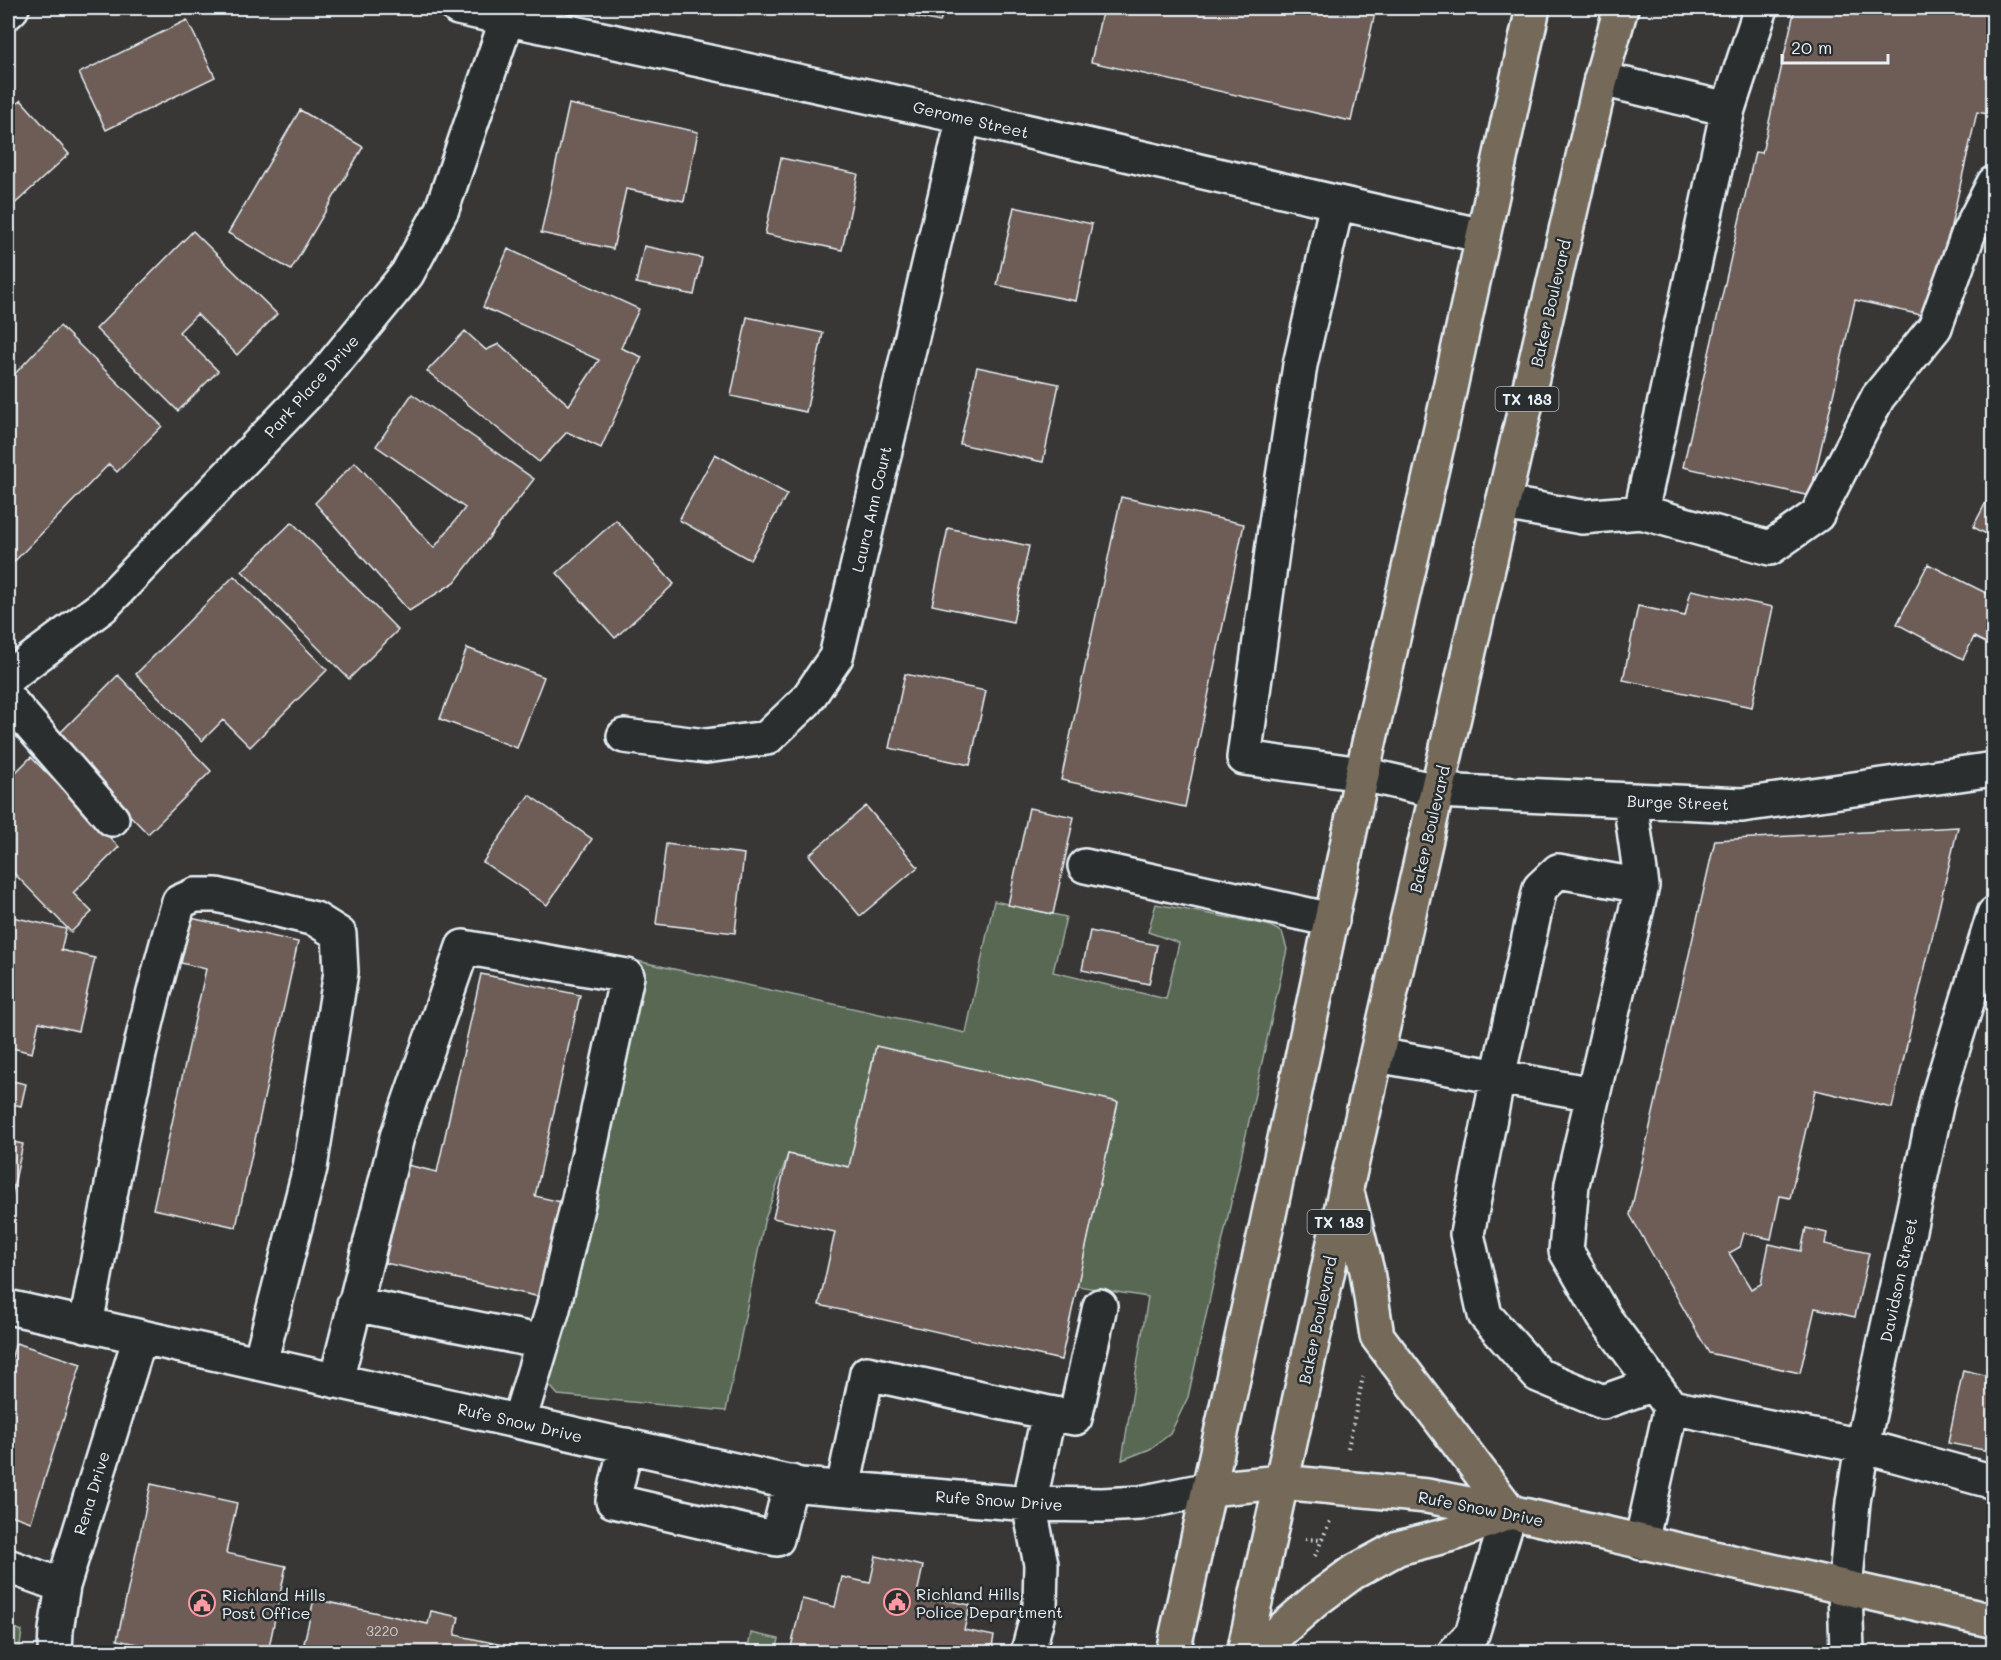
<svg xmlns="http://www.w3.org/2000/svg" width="2001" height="1660" font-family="Mali,sans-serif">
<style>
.green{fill:#586852;stroke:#a0aca5;stroke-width:1.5}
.building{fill:#6e5d57;stroke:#e8f1f8;stroke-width:1.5}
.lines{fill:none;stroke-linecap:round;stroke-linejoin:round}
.minor-casing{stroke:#e8f1f8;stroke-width:38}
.major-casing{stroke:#e8f1f8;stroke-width:38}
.path{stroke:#e8f1f8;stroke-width:4;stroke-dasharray:1.5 4.5;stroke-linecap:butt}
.minor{stroke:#2a2d2e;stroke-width:33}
.major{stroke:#746a5a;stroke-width:33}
.labels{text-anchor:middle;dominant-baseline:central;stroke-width:5;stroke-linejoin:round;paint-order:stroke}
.number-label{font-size:14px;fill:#caccd0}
.shield{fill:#2a2d2e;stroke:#afb6bb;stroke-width:1.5}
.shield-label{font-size:15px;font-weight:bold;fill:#e8f1f8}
.street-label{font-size:16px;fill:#e8f1f8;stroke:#2a2d2e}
.poi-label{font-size:16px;fill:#e8f1f8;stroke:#2a2d2e;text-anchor:start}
</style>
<rect width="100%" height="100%" fill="#383736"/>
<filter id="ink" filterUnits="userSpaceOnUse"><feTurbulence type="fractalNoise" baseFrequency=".0167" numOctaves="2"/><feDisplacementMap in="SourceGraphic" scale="12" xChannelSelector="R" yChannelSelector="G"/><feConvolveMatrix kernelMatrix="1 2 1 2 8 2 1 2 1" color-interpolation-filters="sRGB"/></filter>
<g filter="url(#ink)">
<path class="green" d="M994,901l72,16 -13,55 113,27 13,-56 -31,-11 8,-28 112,21 14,7 5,17 -99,448 -18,37 -20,15 -28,11 26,-163 -71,-11 41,-184 -242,-55 -27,120 -61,-13 -24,68 -38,189 -168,-16 -14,-16 10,-22 83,-396 329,72z
M8,1625l14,6 -3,21h-11z
M751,1633l28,6 -3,13h-29z"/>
<path class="building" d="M871,8h73l-4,14z
M1103,8h273l-25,113 -260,-59z
M1795,8h199v107l-17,-3 -47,205 -75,-17 -45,196 -127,-29 72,-315 7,1z
M187,20l28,57 -109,53 -27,-57z
M21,100l48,54 -61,56v-98z
M569,104l129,28 -14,69 -58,-12 -13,60 -72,-16z
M300,110l63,37 -72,123 -63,-37z
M781,158l77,16 -16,76 -77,-16z
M1014,207l78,17 -16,77 -79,-16z
M193,231l84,83 -40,41 -40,-41 -18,18 39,39 -40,40 -82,-82z
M644,246l58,12 -8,37 -58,-12z
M508,249l131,60 -18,39 21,9 -41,91 -34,-16 -28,30 -112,-91 38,-40 21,19 13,-6 70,61 30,-45 -116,-53z
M747,317l76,16 -17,79 -75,-16z
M60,326l102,100 -45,46 -8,-8 -101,104v-187z
M977,367l82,17 -16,78 -83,-18z
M412,394l122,85 -79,103 -46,29 -94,-108 40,-41 79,86 31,-40 -89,-62z
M715,454l72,40 -37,66 -71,-40z
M1994,487v51l-21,-11z
M1121,497l123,27 -59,283 -124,-27z
M616,520l58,64 -59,54 -58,-65z
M292,522l106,108 -49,49 -107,-108z
M948,528l81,18 -16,76 -81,-17z
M1928,564l66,33v50l-20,-10 -11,22 -66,-35z
M234,576l93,94 -77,77 -27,-27 -21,21 -66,-67z
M1691,590l82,17 -21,100 -129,-27 15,-74 47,10z
M467,648l77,29 -27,71 -77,-29z
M905,674l81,17 -16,74 -81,-17z
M118,675l93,96 -63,63 -93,-96z
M31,757l88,90 -46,46 19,19 -21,20 -63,-65v-87z
M529,795l63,44 -45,66 -64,-43z
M866,806l52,61 -58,49 -51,-61z
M1029,808l45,9 -21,97 -45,-9z
M1958,827l-66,281 -77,-18 -25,108 -10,-2 -9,43 -27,-6 -4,14 -11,6 22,36 10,-5 8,-40 32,7 5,-23 21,5 -2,11 44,9 -14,64 -40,-9 -15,65 -91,-20 -79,-138 85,-375z
M666,844l78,10 -9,79 -79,-9z
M8,916l58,13 -5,21 34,8 -17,73 -39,-9 -7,31 -24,-6z
M191,918l107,24 -62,285 -83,-18 53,-240 -25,-6z
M1090,931l67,14 -8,39 -67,-14z
M481,974l99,21 -45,201 30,7 -20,95 -160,-35 22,-98 30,7z
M876,1046l242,56 -57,258 -242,-55 16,-73 -62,-14 15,-64 61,13z
M8,1080l18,4 -5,22 -13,-3z
M8,1141l15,3 -15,68z
M16,1343l65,21 -50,158 -23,-8v-145z
M1963,1370l31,7v75l-46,-9z
M151,1484l86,19 -11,50 60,13 -18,86h-92l-59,-12z
M876,1556l47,10 -6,28 53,11 -6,25 30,6 -3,16h-201l12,-53 33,8 7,-30 28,6z
M314,1599l114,25 3,-13 28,6 -4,18 81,17h-234z"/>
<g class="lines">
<defs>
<path id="minor" d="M458,8l506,109 519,119
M8,12l4,-4
M1601,79l127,30
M1337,203l-37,162 -25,165 -31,228 118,16 75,17 305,14 252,-36
M1503,503l79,14 59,-5 129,36 47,-33 61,-118 57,-70 34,-95 25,-49
M1641,512l87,-403 33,-101
M8,677l94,-70 220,-229 85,-104 35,-65 65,-190
M8,699l104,120
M624,736l82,10 61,-8 39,-37 30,-44 128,-540
M1630,801l12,85 -70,298 -6,67 38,66 67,90 191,39 132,36
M1085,866l247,54
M1642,886l-84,-15 -18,17 -42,189 -31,157 18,81 53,60 65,27 51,-18
M1377,1055l216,39
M354,1304l189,38
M8,1307l793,178 228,19 73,1 38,-2 69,-14
M86,1325c26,-142 51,-285 93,-423l16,-7h22l98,24 24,15 2,38 -31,196 -50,195
M336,1381l61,-244 66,-190 164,29 -48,223 -26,110 -34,112
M1049,1413l26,5 25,-112
M626,1445l-13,56 164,38 14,-57
M843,1488l24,-115 182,40 -20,91 12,60 -1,42 -12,46
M1641,1543l30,-136
M8,1566l55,20
M55,1652l1,-22 7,-44 77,-249
M1455,1652l17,-18 38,-122
M1847,1652l-2,-63 8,-87 9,-56 76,-349 56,-183"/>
<path id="major" d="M1348,1196l19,75 10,65 133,176
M1209,1489l72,-7 146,14 83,16 484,109
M1173,1652l94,-428 95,-450 80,-350 91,-416
M1244,1652l102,-464 157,-685 98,-424 20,-71
M1256,1652l61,-53 35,-26 46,-25 58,-15 54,-21"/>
</defs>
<use href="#minor" class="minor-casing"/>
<use href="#major" class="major-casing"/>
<path class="path" d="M1348,1448l15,-71
M1305,1539l17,1
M1315,1556l15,-35"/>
<use href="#minor" class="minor"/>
<use href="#major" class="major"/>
</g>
</g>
<defs>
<symbol id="civic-ring" viewBox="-11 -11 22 22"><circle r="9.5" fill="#2a2d2e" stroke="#ff9aa2" stroke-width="1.5"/><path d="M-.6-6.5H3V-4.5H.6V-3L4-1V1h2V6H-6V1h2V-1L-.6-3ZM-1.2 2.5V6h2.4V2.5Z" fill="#ff9aa2"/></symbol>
</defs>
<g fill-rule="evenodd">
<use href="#civic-ring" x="882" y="1587" width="30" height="30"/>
<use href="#civic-ring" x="187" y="1588" width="30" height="30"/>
</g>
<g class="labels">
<g class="number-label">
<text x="382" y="1630">3220</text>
</g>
<g class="shield">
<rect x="1495.5" y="387" width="63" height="24" rx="4.5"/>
<rect x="1307.5" y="1210" width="63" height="24" rx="4.5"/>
</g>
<g class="shield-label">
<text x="1527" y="399">TX 183</text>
<text x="1339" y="1222">TX 183</text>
</g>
<g class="street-label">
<text transform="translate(971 119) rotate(13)">Gerome Street</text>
<text transform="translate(1550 303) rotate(-77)">Baker Boulevard</text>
<text transform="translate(311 386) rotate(-48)">Park Place Drive</text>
<text transform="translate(871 509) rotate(-77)">Laura Ann Court</text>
<text transform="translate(1678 802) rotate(2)">Burge Street</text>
<text transform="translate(1429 829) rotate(-77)">Baker Boulevard</text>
<text transform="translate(1898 1280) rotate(-78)">Davidson Street</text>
<text transform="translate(1317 1320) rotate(-78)">Baker Boulevard</text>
<text transform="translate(520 1422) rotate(13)">Rufe Snow Drive</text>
<text transform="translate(91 1493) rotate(-73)">Rena Drive</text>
<text transform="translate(999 1500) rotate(4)">Rufe Snow Drive</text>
<text transform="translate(1481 1508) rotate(11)">Rufe Snow Drive</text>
</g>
<g class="poi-label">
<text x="916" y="1593">Richland Hills<tspan x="916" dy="18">Police Department</tspan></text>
<text x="222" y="1594">Richland Hills<tspan x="222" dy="18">Post Office</tspan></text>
</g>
</g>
<rect width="2001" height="1660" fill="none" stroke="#2a2d2e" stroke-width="30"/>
<rect x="15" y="15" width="1971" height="1630" fill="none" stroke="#e8f1f8" stroke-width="2" filter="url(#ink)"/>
<path d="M1782 54v9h106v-9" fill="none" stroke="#e8f1f8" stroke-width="3"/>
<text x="1791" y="54" font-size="18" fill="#e8f1f8" stroke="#2a2d2e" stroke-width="4.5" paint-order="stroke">20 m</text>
</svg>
